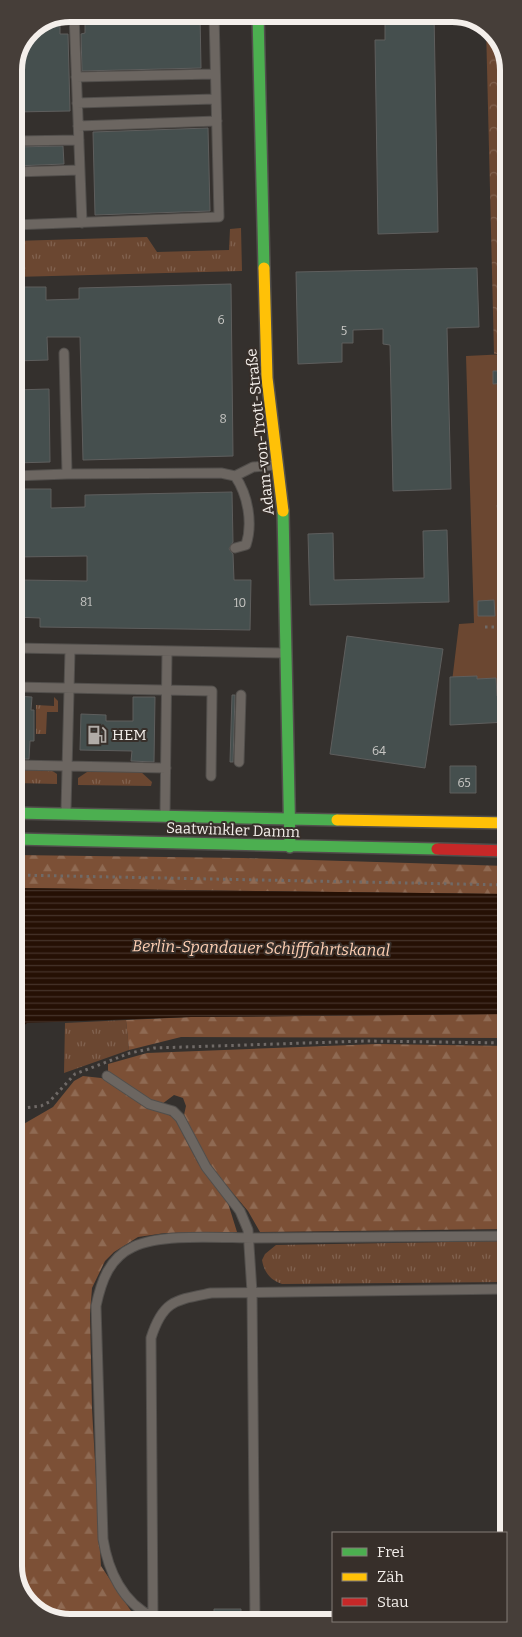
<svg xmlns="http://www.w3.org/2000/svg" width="522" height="1637" font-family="Bitter,serif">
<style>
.grass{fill:url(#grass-tufts)}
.forest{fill:url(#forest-firs)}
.park{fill:url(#park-crowns)}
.garden{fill:#6b4731}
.water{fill:url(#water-rules)}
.building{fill:#454f4e;stroke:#5e5e5d}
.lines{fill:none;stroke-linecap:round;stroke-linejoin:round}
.lane-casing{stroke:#524f4c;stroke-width:11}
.fast-casing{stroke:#524f4c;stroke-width:14}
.slow-casing{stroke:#524f4c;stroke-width:14}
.jam-casing{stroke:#524f4c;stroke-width:14}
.path{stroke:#706a67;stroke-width:3;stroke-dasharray:2.5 4;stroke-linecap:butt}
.lane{stroke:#6c6661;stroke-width:9}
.fast{stroke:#4caf50;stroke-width:11}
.slow{stroke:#ffc107;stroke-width:11}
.jam{stroke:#c62828;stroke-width:11}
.labels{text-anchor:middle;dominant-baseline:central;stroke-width:4;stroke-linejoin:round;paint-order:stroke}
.number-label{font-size:12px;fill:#c8c7c4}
.street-label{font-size:15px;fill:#f4efeb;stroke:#372f2a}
.poi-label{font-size:15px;fill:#f4efeb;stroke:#372f2a;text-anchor:start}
.water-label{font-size:16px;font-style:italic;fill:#fecfb3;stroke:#372f2a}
.rim{fill:none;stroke:#f4efeb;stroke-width:6}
</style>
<defs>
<pattern id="grass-tufts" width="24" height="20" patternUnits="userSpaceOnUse" patternTransform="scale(1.25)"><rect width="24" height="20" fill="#6b4731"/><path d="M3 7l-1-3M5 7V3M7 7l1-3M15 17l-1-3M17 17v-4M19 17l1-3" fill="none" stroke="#81624f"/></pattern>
<pattern id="forest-firs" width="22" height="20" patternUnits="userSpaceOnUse" patternTransform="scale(1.25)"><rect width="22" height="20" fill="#7c5036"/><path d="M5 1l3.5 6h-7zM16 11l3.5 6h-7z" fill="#8f6a53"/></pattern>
<pattern id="park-crowns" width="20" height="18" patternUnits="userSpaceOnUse" patternTransform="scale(1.25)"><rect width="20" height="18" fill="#6b4731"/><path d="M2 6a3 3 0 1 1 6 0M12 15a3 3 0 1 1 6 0" fill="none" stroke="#81624f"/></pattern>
<pattern id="water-rules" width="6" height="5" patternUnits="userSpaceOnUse" patternTransform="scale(1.25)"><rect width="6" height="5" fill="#251004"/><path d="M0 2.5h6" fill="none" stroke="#453329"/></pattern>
</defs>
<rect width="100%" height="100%" fill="#34302d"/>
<path class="grass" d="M241,228l1,43 -228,6v-36l133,-4 10,15 72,-2 1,-21z
M54,697l4,4v11h-11l-1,22h-10v-29l18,1z
M20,769l31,1 6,4v10l-42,-1v-12z
M90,770l50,1 12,11 -1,4 -73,-1v-7z
M126,1020l3,30 -65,23 1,-50z
M508,1241v41l-226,2c-12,-4 -18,-12 -20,-24l3,-6 11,-9z"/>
<path class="forest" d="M15,855l228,3 264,8v28l-492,-6z
M508,1014v24l-327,-1 -52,13 -3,-30 65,-3z
M377,1044l131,2v183l-248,3 -12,-21 -33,-39 -13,-21 -18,-36 2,-9 -3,-8 -9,-3 -12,9 -8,-2 -46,-30v-8l39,-11z
M83,1076l18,2 10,4 36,26 19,5 9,6 23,44 30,40 9,29 -72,1 -27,4 -24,15 -9,9 -13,27 -2,26 2,95 9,157 38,57h-73l-33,-14 -17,-28 -1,-452 38,-22 21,-26z"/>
<path class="park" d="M486,26l3,2 17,28 1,298h-13z"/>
<path class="garden" d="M507,354v341l-57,3 9,-74 15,-1 -8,-267z"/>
<path class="water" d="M15,888l492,6 1,120 -317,3 -164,6 -12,10z"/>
<path class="building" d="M85,14h115l1,54 -119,3 -1,-37 4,-1z
M385,14h49l4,218 -60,2 -3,-194h10z
M60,18v16h8l2,77 -56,1v-45l16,-37z
M208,128l2,83 -115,4 -2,-83z
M63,146l1,18 -50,2v-19z
M477,268l2,59 -32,1 4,161 -58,2 -3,-146 -7,-1v-15l-30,1v13h-11v19l-44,2 -2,-92z
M231,284l2,172 -150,4 -3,-123h-33l1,23 -34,1v-74h32v13l33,-1v-11z
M493,371h14v12l-14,1z
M49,389l1,73 -36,1v-73z
M14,489h37v19l34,-1v-12l147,-3 1,50 -4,7 4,5 1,26h17l-1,50 -210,-3v-9l-26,-1v-25h6l1,-12 66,1v-25l-73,1z
M447,530l2,72 -139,3 -2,-71 25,-1 1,47 90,-2 -1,-47z
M494,600l1,16h-17v-15z
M347,636l96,13 -18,119 -95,-14z
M477,676v3l19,-1 1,18 10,-1v27l-57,3v-48z
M232,695h3l-2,67h-3z
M15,696l17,1 -1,13h3v31h-4l-1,18h-14z
M133,697h22l-1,65 -23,-1 1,-10 -52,-1 1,-36 25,1v6h27z
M450,766h26v27h-26z
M214,1609h27v13h-27z"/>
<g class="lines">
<defs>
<path id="lane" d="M74,14l8,209
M76,77l138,-3
M77,103l138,-4
M78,126l139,-5
M14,141l65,-1
M14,172l66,-2
M14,225l205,-8 -5,-203
M64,353l3,121 154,-1 14,3c13,19 18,47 11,69l-11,3
M14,476l53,-2
M235,476l18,-9 22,-2
M15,648l270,5
M15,687l197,4 -1,85
M239,762l2,-67
M15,765l151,3
M66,811l4,-161
M165,814l2,-163
M107,1076l42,28 24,7 7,7 26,49 34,44 8,19 4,62 3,330
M153,1617c-30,-14 -45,-46 -50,-78l-7,-233c5,-24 13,-48 37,-59 28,-14 88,-9 120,-9 85,-1 170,-1 255,-2
M153,1621l-2,-283c12,-38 25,-38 60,-45l297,-4"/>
<path id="fast" d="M258,14l6,254
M283,511l7,336
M15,813l322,7
M15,839l422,10"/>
<path id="slow" d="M264,268l3,110 16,133
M337,820l170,3"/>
<path id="jam" d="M437,849l70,2"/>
</defs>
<use href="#lane" class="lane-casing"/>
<use href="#fast" class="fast-casing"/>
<use href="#slow" class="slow-casing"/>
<use href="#jam" class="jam-casing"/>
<path class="path" d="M507,501h-9l3,69h6
M485,627h22
M15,875l492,10
M15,1109l26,-3 8,-4 26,-28 55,-21 24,-5 213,-7 141,2"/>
<use href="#lane" class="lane"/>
<use href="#fast" class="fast"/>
<use href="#slow" class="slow"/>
<use href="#jam" class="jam"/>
</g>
<defs>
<symbol id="fuel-bare" viewBox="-9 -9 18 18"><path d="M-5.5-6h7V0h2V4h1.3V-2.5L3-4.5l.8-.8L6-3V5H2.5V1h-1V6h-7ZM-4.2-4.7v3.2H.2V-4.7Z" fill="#b1aca8" stroke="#372f2a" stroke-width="2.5" paint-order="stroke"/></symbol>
</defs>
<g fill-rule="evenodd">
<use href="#fuel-bare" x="83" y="721" width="28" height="28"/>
</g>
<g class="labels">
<g class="number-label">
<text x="221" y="320">6</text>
<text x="344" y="331">5</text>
<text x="223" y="419">8</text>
<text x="86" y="602">81</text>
<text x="240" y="603">10</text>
<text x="379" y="751">64</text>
<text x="464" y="783">65</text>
</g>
<g class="street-label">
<text transform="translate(260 432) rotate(-96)">Adam-von-Trott-Straße</text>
<text transform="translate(233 830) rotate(2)">Saatwinkler Damm</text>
</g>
<g class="poi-label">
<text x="112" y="735">HEM</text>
</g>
<g class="water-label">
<text transform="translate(261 948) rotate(1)">Berlin-Spandauer Schifffahrtskanal</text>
</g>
</g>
<path d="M0 0H522V1637H0ZM70 22H452A48 48 0 0 1 500 70V1566A48 48 0 0 1 452 1614H70A48 48 0 0 1 22 1566V70A48 48 0 0 1 70 22Z" fill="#463e39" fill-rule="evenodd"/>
<path class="rim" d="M70 22H452A48 48 0 0 1 500 70V1566A48 48 0 0 1 452 1614H70A48 48 0 0 1 22 1566V70A48 48 0 0 1 70 22Z"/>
<rect x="332" y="1532" width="175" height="90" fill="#372f2a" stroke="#837c77"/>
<rect x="342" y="1548" width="25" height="8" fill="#4caf50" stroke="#837c77"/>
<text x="377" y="1557" font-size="15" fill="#f4efeb">Frei</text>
<rect x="342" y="1573" width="25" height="8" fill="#ffc107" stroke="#837c77"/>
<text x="377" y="1582" font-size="15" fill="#f4efeb">Zäh</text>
<rect x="342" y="1598" width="25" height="8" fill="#c62828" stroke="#837c77"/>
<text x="377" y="1607" font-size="15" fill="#f4efeb">Stau</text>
</svg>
